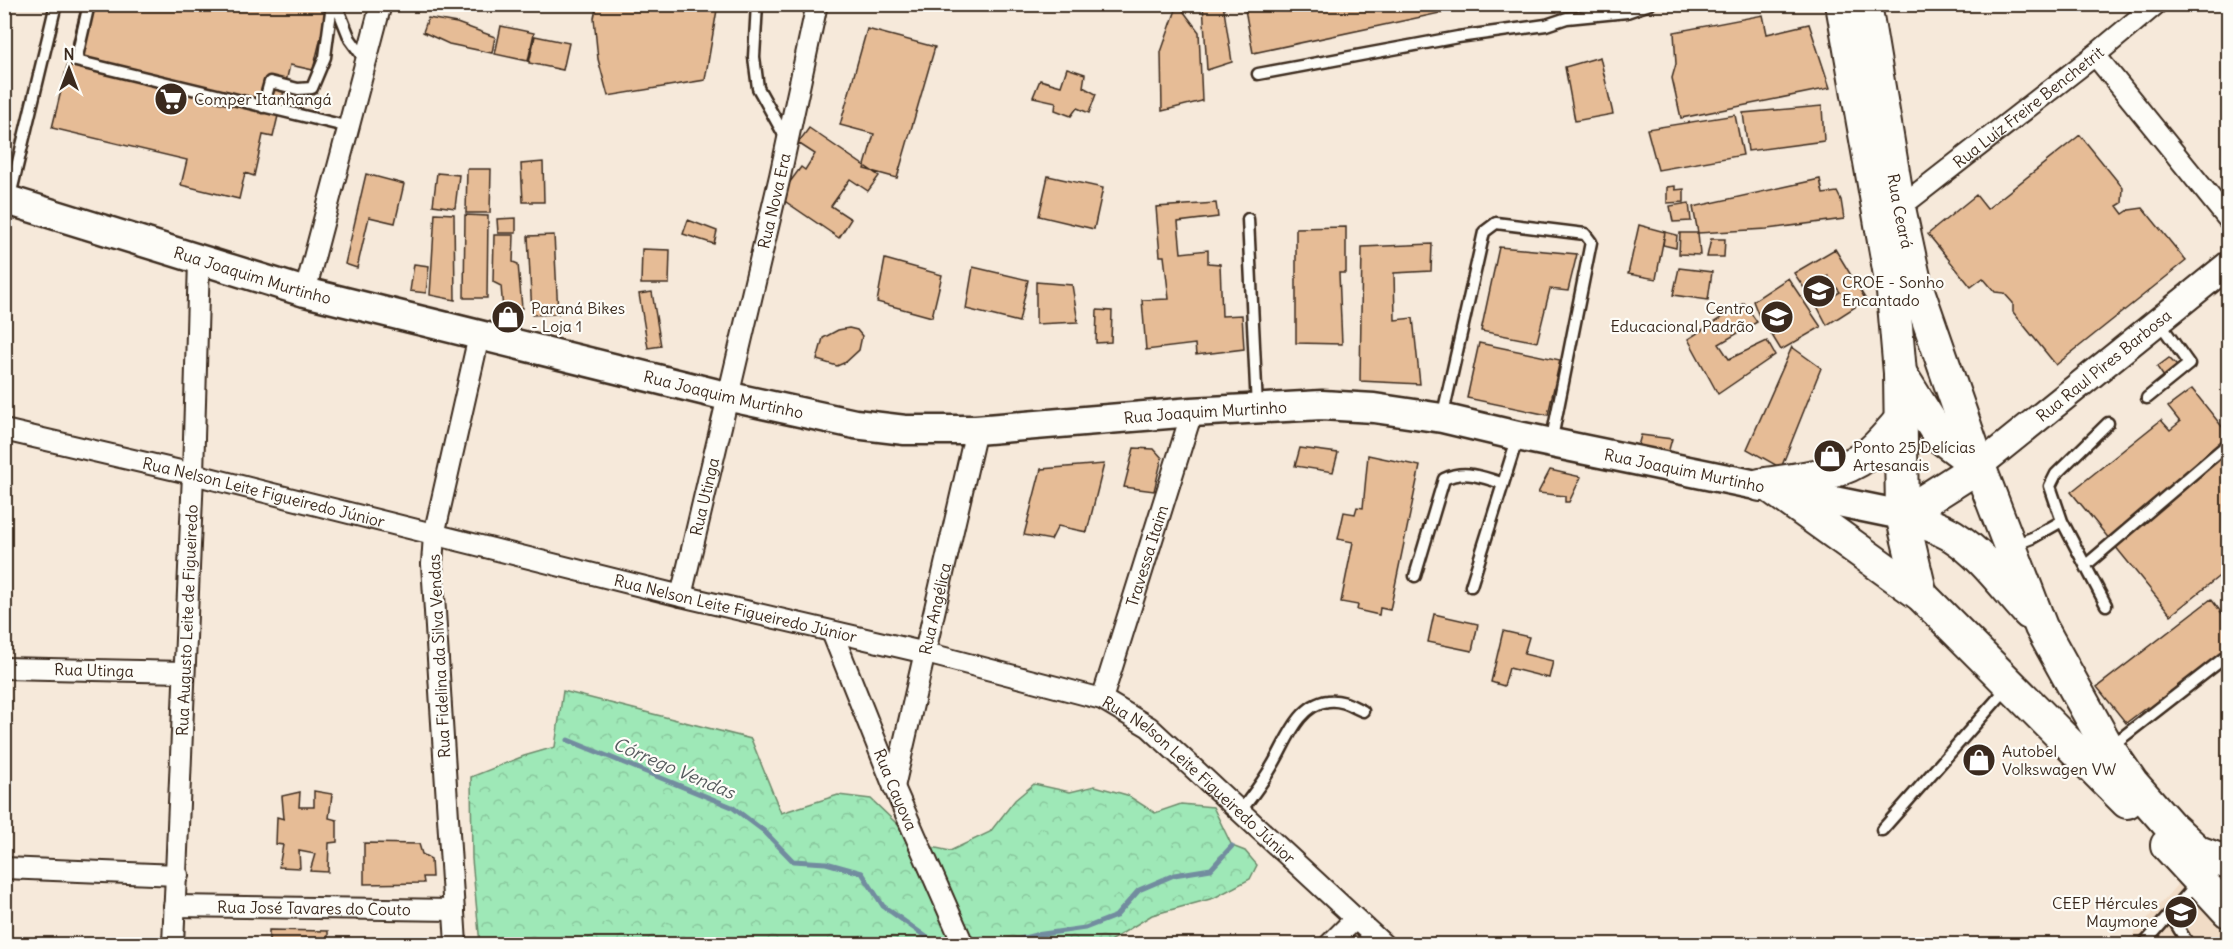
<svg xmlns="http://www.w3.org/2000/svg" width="2233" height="949" font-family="Delius,sans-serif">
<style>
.built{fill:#f1dcc6}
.forest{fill:url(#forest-crowns);stroke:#6c896a;stroke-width:1.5}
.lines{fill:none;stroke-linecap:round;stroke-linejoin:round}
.stream{stroke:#728c9f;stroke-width:5}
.building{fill:#e6bc96;stroke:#3b2a1e;stroke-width:1.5}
.service-casing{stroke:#3b2a1e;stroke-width:15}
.minor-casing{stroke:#3b2a1e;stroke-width:24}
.tertiary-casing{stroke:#3b2a1e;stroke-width:30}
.secondary-casing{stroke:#3b2a1e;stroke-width:33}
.primary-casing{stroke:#3b2a1e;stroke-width:36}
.service{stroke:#fdfcf7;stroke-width:10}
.minor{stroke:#fdfcf7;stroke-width:20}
.tertiary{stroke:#fdfcf7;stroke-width:26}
.secondary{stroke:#fdfcf7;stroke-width:28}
.primary{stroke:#fdfcf7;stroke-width:32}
.labels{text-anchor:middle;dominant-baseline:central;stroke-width:4.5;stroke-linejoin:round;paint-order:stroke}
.poi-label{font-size:16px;fill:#3b2a1e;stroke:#fdfcf7;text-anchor:start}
.street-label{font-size:16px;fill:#3b2a1e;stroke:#fdfcf7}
.water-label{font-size:18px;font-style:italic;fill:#565b5e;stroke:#fdfcf7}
</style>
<defs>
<pattern id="forest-crowns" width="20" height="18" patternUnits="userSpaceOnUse" patternTransform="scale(1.5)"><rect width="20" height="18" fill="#9ee8b7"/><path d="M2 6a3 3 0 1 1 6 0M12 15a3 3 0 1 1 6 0" fill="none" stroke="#89c79d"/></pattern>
</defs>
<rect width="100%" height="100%" fill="#f6e9da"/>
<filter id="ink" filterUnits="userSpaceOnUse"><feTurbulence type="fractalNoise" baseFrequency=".0167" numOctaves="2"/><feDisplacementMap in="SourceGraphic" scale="12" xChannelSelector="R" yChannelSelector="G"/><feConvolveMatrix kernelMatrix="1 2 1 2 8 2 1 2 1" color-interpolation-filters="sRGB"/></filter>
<g filter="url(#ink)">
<path class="built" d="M2182,879l46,60v5h-103z"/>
<path class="forest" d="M563,691l188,48 30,74 57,-18 33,4 47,45 32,7 40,-19 25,-32 19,-16 36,8 25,-6 32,9 28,18 26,-9 32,3 19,39 13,5 12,14 -7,14 -36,19 -62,17 -47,29h-625l-8,-85 -1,-82 53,-21 31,-9z"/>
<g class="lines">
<path class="stream" d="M568,740l164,67 32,24 29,30 33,2 36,10 21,33 53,38
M1003,943l33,-8 49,-7 31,-12 23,-26 35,-15 37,-6 21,-23"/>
</g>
<path class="building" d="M82,4h247l-16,66 -23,-5 -17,72 -10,-2 -9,41 -9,-3 -6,26 -58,-14 6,-25 -135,-32z
M597,4h121l-13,76 -97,16 -10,-37 -4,-41z
M1178,4l21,28 3,69 -40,10 -1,-59z
M1203,4h20l9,58 -25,8z
M1244,4h209l1,6 -201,43z
M1763,15l4,19 42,-10 21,64 -149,30 -9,-40 4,-14 -2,-32z
M428,18l29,5 38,14 -3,16 -43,-9 -26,-12z
M501,26l33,7 -6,28 -33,-7z
M867,29l68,18 -38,131 -33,-9 10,-35 -34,-9z
M535,36l34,7 -6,27 -34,-7z
M1600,57l13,57 -38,7 -10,-54z
M1067,68l18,6 -2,13 13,7 -7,19 -12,-5 -6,8 -16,-6 1,-8 -23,-5 7,-17 21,6z
M1822,106l2,35 -76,10 -5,-38z
M1735,115l8,40 -85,15 -11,-41z
M809,128l70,48 -11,15 -18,-12 -19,27 20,13 -12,19 -69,-47 10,-15 10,6 11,-15 4,3 10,-16 -17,-11z
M2080,135l43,53 -1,15 -5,3 6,8 6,-4 14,-2 43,53 -130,104 -43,-53v-9l-9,-10 -9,-1 -12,-14 -12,9 -43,-53 48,-39 11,14z
M543,162l1,40h-21l-2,-38z
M467,169h24l-1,44h-24z
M437,173l22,2 -4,33 -22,-3z
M366,174l38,10 -9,39 -26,-6 -12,51 -12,-4z
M1048,176l55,12 -9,41 -55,-13z
M1820,179l3,15 14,-2 4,8 3,19 -77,10 -69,4 -5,-26z
M1675,186v4l9,-1v13l-17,1v-16z
M1216,203l2,14 -40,5 3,31 27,-3v13l12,1 2,52 20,-1 2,34 -48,6 -1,-11 -49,6 -4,-50 27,-1 -5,-43h-4l-4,-49z
M1689,203l2,18 -18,1 -3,-16z
M435,213l19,1 1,86 -25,-5z
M465,215l23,1 -1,82h-23z
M516,218v15h-18l-1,-14z
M688,220l29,11 -3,13 -31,-10z
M1639,225l26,7 -9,47 -28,-5z
M1346,227v46h-7l3,71 -46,-1v-115z
M1665,232l12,3 -1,13 -13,-3z
M1680,233h18l2,22 -21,-1z
M494,235h20l-1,27 5,2 4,44 -19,2 -2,-24 -8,-4z
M554,235l4,79 -26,1 -4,-79z
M1711,239h14l-1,18h-17z
M1432,244l-1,27 -37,2 1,47 18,-2 7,66 -60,-3 2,-134z
M1499,247l78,7 -9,37 -18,-2 -13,53 -56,-11z
M642,249l28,1 -1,34h-28z
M1835,249l31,51 -39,25 -10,-19 23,-14 -12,-16 -22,15 -12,-18z
M885,259l57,16 -10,42 -55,-15z
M414,264l15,2 -3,27 -16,-2z
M973,267l55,13 -9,42 -53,-13z
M1679,268l33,4 -4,28 -35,-5z
M1788,278l33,49 -40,23 -11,-18 22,-12 -4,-9 -7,-10 -21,18 -7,-18z
M1036,282l36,3 6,37 -42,2z
M652,292l9,54 -13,2 -9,-54z
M1744,303l13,19 -38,22 10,15 38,-18 8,14 -57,39 -30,-55z
M1097,310l15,1 -1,31 -15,1z
M849,328l8,2 5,6 -3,14 -13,12 -9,4 -20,-6 6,-22 15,-8z
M1479,343l81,17 -12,55 -81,-17z
M1792,347l29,21 -40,100 -34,-19z
M2169,358l8,8 -13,11 -7,-10z
M2192,389l36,45v28l-6,5 6,8v94l-57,46 -100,-123 90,-72 9,10 10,-8 -12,-15z
M1641,435l31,4 -4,14 -30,-7z
M1134,448l20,1 8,9 -8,33 -30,-4z
M1300,448l38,5 -5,19 -38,-6z
M1368,455l52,11 -30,144 -10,-2 -1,7 -22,-5 1,-5 -17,-3 12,-60 -15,-3 6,-27 11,2 2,-7 6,1z
M1104,464l-17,68 -29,-6 -7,14 -27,-5 17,-66z
M1550,470l31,7 -12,25h-4v-6l-27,-3z
M2211,599l17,22v31l-77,60 -4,-5 -21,16 -29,-36z
M1434,614l44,10 -6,27 -44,-9z
M1503,631l26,6 -5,17 29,7 -4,17 -40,-10 -5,18 -13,-4z
M314,791l18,3 -3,24 8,2v22l-8,1 -1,29 -18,-1 5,-17 -16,-3 1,17 -21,-1 4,-22 -7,-1 1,-27 7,2 -2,-23 18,-4 -1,15h15z
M364,843l55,1 3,10 9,5 1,18h-9l1,6 -60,1z
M269,930l59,1v13h-59z"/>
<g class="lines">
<defs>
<path id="service" d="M89,4l-13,57 273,66
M336,4l14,35 16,22
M757,4l-3,53 4,31 29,52
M1258,74l200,-37 88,-12 21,-7 60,-6 23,-8
M263,107l7,-25 28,7 14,-1 13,-31 7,-53
M9,200l47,-196
M1248,219l9,189
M2147,398l42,-34 -30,-42
M1442,418l42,-186 12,-9 89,11 6,8 -40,201
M2062,521l44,84
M2014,545l18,-7 30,-17 -12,-35 6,-12 52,-51
M2086,565l142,-121
M1415,576l29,-97c21,-10 37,-2 58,4
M1471,586l47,-150
M2110,747l118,-92
M1240,812c11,-15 23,-30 32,-46 14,-22 25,-61 56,-65 13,-2 24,5 35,10
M1882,830l126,-143
M2170,914l18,30
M2144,944l54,-62"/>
<g id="minor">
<path d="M2095,55l133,164"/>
<path id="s1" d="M1899,208l196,-153 61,-51"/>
<path d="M305,292l76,-288"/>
<path id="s2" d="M4,430l189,44 488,122 245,57 176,46 47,28 234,217"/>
<path id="s3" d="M681,596l99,-420 37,-172"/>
<path id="s4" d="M832,632l62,155 69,157"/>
<path id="s5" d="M4,668l180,4"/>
<path id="s6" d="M1102,699l90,-287"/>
<path id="s7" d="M894,787l82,-357"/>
<path d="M4,868l174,7"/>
<path id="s8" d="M174,906l280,4"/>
<path id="s9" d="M173,944l20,-470 6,-214"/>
<path d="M456,944l-24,-380 2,-29 45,-199"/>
<path d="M1330,944l25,-25"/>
</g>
<g id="tertiary">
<path id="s10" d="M1979,466l249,-201"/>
</g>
<g id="secondary">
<path id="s11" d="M4,199l301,93 421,104 129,28 50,6h71l216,-18 130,-7 52,3 68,10 76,18 384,79"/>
</g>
<g id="primary">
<path d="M1842,4l51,288 7,81 2,142 19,80"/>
<path id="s12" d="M1865,4l34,204 16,74 64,184 62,161 67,121 24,35 38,43 28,26 30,11"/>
<path d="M1900,373l40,64 39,29"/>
<path d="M1760,485c35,-6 78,-8 107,-30 12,-8 22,-22 32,-33"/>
<path d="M1771,487l150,108 206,207"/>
<path d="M1902,515c17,6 35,11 51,21 30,19 52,51 76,77"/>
<path d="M1902,515l77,-49"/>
<path d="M2167,845l61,66"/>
</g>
</defs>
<use href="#service" class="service-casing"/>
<use href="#minor" class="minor-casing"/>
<use href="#tertiary" class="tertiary-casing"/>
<use href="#secondary" class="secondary-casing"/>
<use href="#primary" class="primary-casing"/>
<use href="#service" class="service"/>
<use href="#minor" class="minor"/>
<use href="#tertiary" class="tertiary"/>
<use href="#secondary" class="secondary"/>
<use href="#primary" class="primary"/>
</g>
</g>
<defs>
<symbol id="supermarket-disc" viewBox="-11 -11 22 22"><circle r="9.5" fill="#3b2a1e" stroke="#fdfcf7"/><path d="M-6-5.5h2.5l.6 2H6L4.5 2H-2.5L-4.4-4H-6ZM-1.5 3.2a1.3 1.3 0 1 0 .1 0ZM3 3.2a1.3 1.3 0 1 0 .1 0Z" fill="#fff"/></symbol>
<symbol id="school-disc" viewBox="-11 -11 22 22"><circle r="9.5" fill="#3b2a1e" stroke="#fdfcf7"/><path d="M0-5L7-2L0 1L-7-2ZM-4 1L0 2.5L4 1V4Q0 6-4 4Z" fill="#fff"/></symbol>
<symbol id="shop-disc" viewBox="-11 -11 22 22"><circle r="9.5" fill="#3b2a1e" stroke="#fdfcf7"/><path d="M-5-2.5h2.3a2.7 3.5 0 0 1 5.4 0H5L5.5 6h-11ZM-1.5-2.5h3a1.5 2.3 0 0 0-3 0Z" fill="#fff"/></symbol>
</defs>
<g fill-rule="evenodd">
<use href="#supermarket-disc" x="152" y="80" width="38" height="38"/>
<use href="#school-disc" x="1800" y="272" width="38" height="38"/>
<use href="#shop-disc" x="489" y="298" width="38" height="38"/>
<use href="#school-disc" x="1758" y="298" width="38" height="38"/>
<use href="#shop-disc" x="1811" y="437" width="38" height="38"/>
<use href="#shop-disc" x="1960" y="741" width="38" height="38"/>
<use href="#school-disc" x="2162" y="893" width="38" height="38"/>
</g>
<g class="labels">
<g class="poi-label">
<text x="194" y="99">Comper Itanhangá</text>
<text x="1842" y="282">CROE - Sonho<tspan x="1842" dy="18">Encantado</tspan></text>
<text x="531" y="308">Paraná Bikes<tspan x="531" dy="18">- Loja 1</tspan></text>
<text x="1754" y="308" text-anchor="end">Centro<tspan x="1754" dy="18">Educacional Padrão</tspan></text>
<text x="1853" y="447">Ponto 25 Delícias<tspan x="1853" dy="18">Artesanais</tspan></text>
<text x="2002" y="751">Autobel<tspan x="2002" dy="18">Volkswagen VW</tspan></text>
<text x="2158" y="903" text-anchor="end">CEEP Hércules<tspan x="2158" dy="18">Maymone</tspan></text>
</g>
<g class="street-label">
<text stroke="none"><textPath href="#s1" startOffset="164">Rua Luíz Freire Benchetrit</textPath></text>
<text stroke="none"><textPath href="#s3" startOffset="406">Rua Nova Era</textPath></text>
<text stroke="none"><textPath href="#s12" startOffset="210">Rua Ceará</textPath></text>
<text stroke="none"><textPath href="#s11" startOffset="260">Rua Joaquim Murtinho</textPath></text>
<text stroke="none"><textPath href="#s10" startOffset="160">Rua Raul Pires Barbosa</textPath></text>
<text stroke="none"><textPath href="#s11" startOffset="746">Rua Joaquim Murtinho</textPath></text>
<text stroke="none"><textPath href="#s11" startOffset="1232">Rua Joaquim Murtinho</textPath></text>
<text stroke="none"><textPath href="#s11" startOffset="1718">Rua Joaquim Murtinho</textPath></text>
<text stroke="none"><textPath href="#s2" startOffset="267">Rua Nelson Leite Figueiredo Júnior</textPath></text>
<text stroke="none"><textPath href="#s3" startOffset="102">Rua Utinga</textPath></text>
<text stroke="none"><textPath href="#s6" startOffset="150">Travessa Itaim</textPath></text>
<text stroke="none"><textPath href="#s2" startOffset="753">Rua Nelson Leite Figueiredo Júnior</textPath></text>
<text stroke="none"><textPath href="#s7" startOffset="183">Rua Angélica</textPath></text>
<text stroke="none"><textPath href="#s9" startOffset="324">Rua Augusto Leite de Figueiredo</textPath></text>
<text transform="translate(439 656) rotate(-93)">Rua Fidelina da Silva Vendas</text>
<text stroke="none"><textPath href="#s5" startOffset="90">Rua Utinga</textPath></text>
<text stroke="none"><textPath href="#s2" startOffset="1257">Rua Nelson Leite Figueiredo Júnior</textPath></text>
<text stroke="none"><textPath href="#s4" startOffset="170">Rua Cayova</textPath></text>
<text stroke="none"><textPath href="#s8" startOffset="140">Rua José Tavares do Couto</textPath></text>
</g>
<g class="water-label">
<text transform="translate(674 768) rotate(23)">Córrego Vendas</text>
</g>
</g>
<rect width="2233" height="949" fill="none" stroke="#fdfcf7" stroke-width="24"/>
<rect x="12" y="12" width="2209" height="925" fill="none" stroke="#3b2a1e" stroke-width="2" filter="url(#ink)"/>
<g transform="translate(69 69)" stroke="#fdfcf7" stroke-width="4.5" paint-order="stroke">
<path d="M0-4.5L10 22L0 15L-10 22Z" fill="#3b2a1e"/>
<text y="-9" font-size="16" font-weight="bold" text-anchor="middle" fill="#3b2a1e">N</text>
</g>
</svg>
